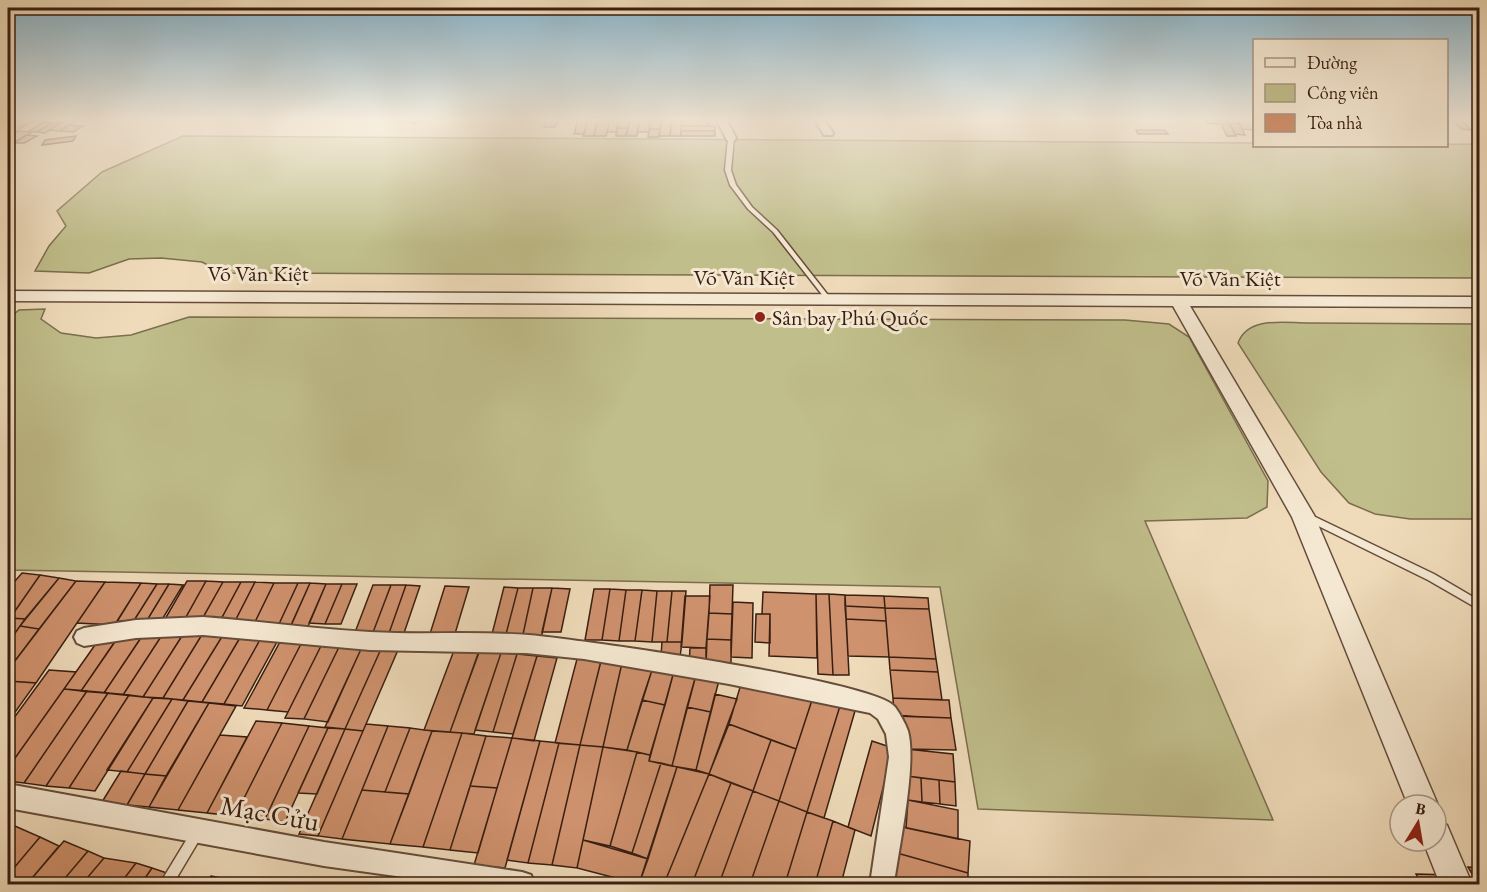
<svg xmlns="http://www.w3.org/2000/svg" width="1487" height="892" font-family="'EB Garamond',serif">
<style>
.green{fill:#c0be8b;stroke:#7c6e4e;stroke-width:1.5}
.building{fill:#cf926e;stroke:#391e11;stroke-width:1.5}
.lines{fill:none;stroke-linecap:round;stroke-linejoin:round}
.service-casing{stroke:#664d3b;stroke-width:3}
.minor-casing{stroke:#664d3b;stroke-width:4}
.tertiary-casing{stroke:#664d3b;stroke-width:3}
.service{fill:#f5e8d2;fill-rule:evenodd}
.minor{fill:#f5e8d2;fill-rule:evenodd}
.tertiary{fill:#f5e8d2;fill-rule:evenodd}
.poi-dot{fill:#8f2418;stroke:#f5e8d2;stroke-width:2}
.labels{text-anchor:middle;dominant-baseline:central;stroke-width:6;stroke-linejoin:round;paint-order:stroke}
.street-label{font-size:22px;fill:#391e11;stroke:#f5e8d2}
.poi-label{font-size:22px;fill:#391e11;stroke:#f5e8d2;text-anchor:start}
.near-street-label{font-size:27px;fill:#391e11;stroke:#f5e8d2}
</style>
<rect width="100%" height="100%" fill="#efdbba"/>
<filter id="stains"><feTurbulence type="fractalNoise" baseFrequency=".00333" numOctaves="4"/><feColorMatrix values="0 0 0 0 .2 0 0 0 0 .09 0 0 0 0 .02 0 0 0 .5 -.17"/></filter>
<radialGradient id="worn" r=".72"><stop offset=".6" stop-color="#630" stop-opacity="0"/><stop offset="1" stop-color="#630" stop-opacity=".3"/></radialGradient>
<path class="green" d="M183,136l1071,7v3l225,-2v134l-1256,-5 -21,-11 -41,-4 -32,1 -40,14 -54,-2 14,-25 17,-20 -9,-15 45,-39z
M45,309l-4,10 20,14 35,5 35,-3 58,-18 936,3 44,4 20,13 79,144 -1,26 -20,11 -102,3 128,299 -295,-11 -38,-222 -932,-17v-251l11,-9z
M1308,323l171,1v195h-69l-35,-5 -26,-11 -28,-31 -83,-129c10,-27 45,-20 70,-20z"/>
<path class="building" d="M21,119h13l-17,12 -9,-1v-2z
M67,119h12l-20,12 -10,-1z
M547,119h11l-3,8h-11z
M578,119h10l-4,15h-10z
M588,119h10l-4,17h-11z
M598,119h12l-4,17h-12z
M610,119h9l-2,13h-10z
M619,119h11l-2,9h-11z
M630,119h10l-3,17h-11z
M640,119h11l-2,13h-12z
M651,119h11l-2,10h-11z
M662,119h10l-2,17h-11z
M672,119h10l-1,17h-11z
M682,119h27l-1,7h-26z
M1206,119l22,2 2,4 -23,-2z
M1237,119h16l1,11 -12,-1z
M1452,119h9l10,11 -10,-1z
M44,122l8,1 -15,9 -8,-1z
M52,123h8l-15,10 -8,-1z
M1230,123l10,1 5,11 -10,-1z
M1221,124l9,1 6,11h-9z
M69,125l8,1h6l-10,6 -14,-1z
M682,126h33v5h-34z
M617,128h11l-2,8h-10z
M649,129h11l-1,8h-11z
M1136,130h29l3,4h-30z
M19,131l13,1 -19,11h-5v-5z
M681,131h34v5h-34z
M27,135l10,1 -13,7h-10z
M76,136l-3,5 -31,4 3,-5z
M22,573l18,2 -32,46v-32z
M40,575l19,3 -34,41 -15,-1z
M59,578l17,3 -37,48 -19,-3z
M76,581l29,1 -69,101 -28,-2v-11z
M187,581h19l-25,45h-20z
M206,581l17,1 -25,44h-17z
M105,582l36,1 -26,42 -38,-2z
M223,582h18l-22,41h-19z
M241,582h14l-21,41h-15z
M255,582l19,1 -20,41 -20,-1z
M141,583l16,1 -24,38 -16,-1z
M274,583h24l-19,41h-25z
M298,583h12l-19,42 -12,-1z
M310,583l16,1 -19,45 -17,-1z
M157,584h12l-23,38h-13z
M169,584l14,1 -23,38 -14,-1z
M326,584h16l-17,40 -16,-1z
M342,584h15l-16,40h-16z
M373,585h18l-19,50h-18z
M391,585h15l-18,51 -16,-1z
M406,585l14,1 -17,50h-15z
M710,585h23l-1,29 -23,-1z
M445,586l24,1 -15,50h-25z
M504,587l14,1 -13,50h-14z
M518,588h15l-11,51 -17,-1z
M533,588h19l-11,51h-19z
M552,588l18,1 -9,43h-19z
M594,589h16l-8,51h-17z
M610,589l16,1 -7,51 -17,-1z
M626,590h16l-7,51h-16z
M642,590l15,1 -5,51 -17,-1z
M657,591h15l-5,51h-15z
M672,591h14l-4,51h-15z
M763,592l53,2 1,64 -48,-2 1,-42h-8z
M816,594h13l4,81 -15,-1z
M829,594l16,1 4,80h-16z
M845,595l39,1 1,12 -40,-2z
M685,596h25l-4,52 -25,-1z
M884,596l44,2 1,11 -44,-1z
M733,602l20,1 -1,55 -21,-1z
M845,606l40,2 1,13 -40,-2z
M885,608l44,1 7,50 -47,-2z
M709,613l23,1 -1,26 -24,-1z
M756,614h14v29l-15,-1z
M10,618l15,1 -17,24v-22z
M846,619l40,2 3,36 -41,-1z
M20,626l19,3 -31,41v-27z
M146,630l18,2 -41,63 -19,-2z
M185,631l18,2 -40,65 -20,-1z
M164,632l20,1 -41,64 -20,-2z
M121,633l22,2 -39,58 -23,-2z
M203,633l20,2 -40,65 -20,-2z
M102,635l16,2 -37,54 -17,-2z
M223,635l18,1 -39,66 -19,-2z
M241,636l20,2 -37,66 -22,-2z
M261,638l17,2 -36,66 -18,-2z
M707,639l24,1v26l-25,-1z
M281,640l21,2 -35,68 -23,-2z
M302,642l20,2 -34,68 -21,-2z
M662,642h20l-2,15 -19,-1z
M322,644l18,1 -36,74 -19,-1z
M340,645l22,2 -34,75 -24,-3z
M456,645l25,2 -31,85 -26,-2z
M362,647l19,2 -36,80 -20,-2z
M690,648h16v17h-17z
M381,649l17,1 -35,81 -18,-2z
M479,651l22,2 -27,81 -24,-2z
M501,653l16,1 -24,78 -18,-2z
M517,654l20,2 -24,78 -20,-2z
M537,656l20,2 -23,83 -22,-3z
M889,657l47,2 2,13 -48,-2z
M577,659l24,2 -21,84 -25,-2z
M601,661l21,2 -19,84 -23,-2z
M622,663l31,4 -26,83 -24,-3z
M653,667l21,4 -9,34 -23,-5z
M49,670l27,2 -68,96v-42z
M890,670l48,2 4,28 -49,-2z
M674,671l22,4 -24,91 -23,-5z
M696,675l23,5 -8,32 -24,-5z
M8,681l28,2 -28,39z
M741,684l72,13 -17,52 -67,-25z
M64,689l23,2 -63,92 -16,-2v-13z
M87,691l21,2 -62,93 -22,-3z
M108,693l21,2 -60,93 -23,-2z
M715,694l22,5 -28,75 -13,-4z
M129,695l24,3 -58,93 -26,-3z
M813,697l27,9 -33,106 -28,-11z
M153,698l19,1 -45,73 -20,-2z
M893,698l56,2 2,18 -57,-2z
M172,699l16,2 -43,73 -18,-2z
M642,700l23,5 -15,50 -23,-5z
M188,701l21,2 -43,73 -21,-2z
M209,703l27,3 -58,104 -29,-3z
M840,706l15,5 -31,107 -17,-6z
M687,707l24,5 -15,58 -24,-4z
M903,716l48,2 5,32 -50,-1z
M256,721l26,2 -47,93 -28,-3z
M282,723l27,3 -44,93 -30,-3z
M366,724l22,2 -46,113 -24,-3z
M729,724l42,16 -18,51 -44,-17z
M309,726l19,2 -43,94 -20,-3z
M388,726l22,2 -25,64 -23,-2z
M328,728l17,1 -28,65 -19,-1z
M410,728l22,3 -23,63 -24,-2z
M345,729l18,2 -45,105 -19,-2z
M432,731l30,2 -39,114 -33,-3z
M462,733l24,3 -36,114 -27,-3z
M220,735l27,2 -40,76 -29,-3z
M486,736l26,2 -15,50 -27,-2z
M512,738l28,3 -35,127 -31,-3z
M771,740l25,9 -17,52 -26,-10z
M540,741l19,2 -31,120 -21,-3z
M872,741l21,7 -22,88 -23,-9z
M559,743l21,2 -28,120 -24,-2z
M580,745l23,2 -26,121 -25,-3z
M603,747l34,5 -27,94 -27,-6z
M906,749l47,5 2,28 -48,-6z
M637,752l13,3 -1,6 12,2 -29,90 -22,-7z
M661,763l16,4 -29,92 -16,-6z
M677,767l32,7 -45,110h-25z
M121,771l24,3 -18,31 -25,-3z
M145,774l21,2 -17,31 -22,-2z
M709,774l22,9 -39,101h-28z
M907,776l14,2 1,24 -14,-2z
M921,778l18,2 1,24 -18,-2z
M939,780l16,2 1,24 -16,-2z
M731,783l22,8 -34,93h-27z
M470,786l27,2 -19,65 -28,-3z
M362,790l47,4 -19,50 -48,-5z
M753,791l26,10 -29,83h-31z
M908,800l50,10v29l-52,-11z
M779,801l28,11 -22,72h-35z
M807,812l26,9 -18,63h-30z
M833,821l22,9 -14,54h-26z
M8,823l32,14 -32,38z
M898,826l72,15 -2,32 -71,-20z
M40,837l19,9 -32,38h-19v-9z
M583,840l65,19 -9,25 -62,-16z
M64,841l24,10 -28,33h-33z
M88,851l16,7 -22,26h-22z
M897,853l71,20v11h-75z
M104,858l32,5 -16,21h-38z
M136,863l16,5 -11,16h-21z
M1468,867l12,1v16h-2z
M152,868l33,11 -4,5h-40z
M1416,874l37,1 5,9h-37z
M211,876l25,5 -2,3h-28z"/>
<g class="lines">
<defs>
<path id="service" d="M731,136l3,2 -3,32 5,15 16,22 25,23 54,69v2h-4l-54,-69 -25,-23 -18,-24 -5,-15 3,-32z
M1307,513l127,61 46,27v9l-52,-30 -124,-61 -1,-2 1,-2z
M197,827l4,2 2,4 -2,4 -28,47h-13l2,-4 31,-51z"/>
<path id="minor" d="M408,119h10v1l-5,3z
M716,119h10l10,19 -1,2h-8z
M814,119h10l9,14 -1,2h-8z
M203,617c56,4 111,12 167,15 53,3 106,-1 159,3 47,4 348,46 366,72 5,7 10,16 13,24 9,33 -9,116 -14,153h-24l19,-127 -3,-23 -8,-15 -8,-6 -141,-29 -145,-25 -58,-6 -156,-3 -167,-15 -67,3 -52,8 -7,-3 -3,-6 3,-6 7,-3 52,-8z
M8,784l316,58 198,30 9,3 3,9h-81l-129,-18 -316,-58z"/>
<path id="tertiary" d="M8,291l1472,6v10l-290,-1 124,209 124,290 -2,4v-4h-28l-116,-288 -119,-211 -1165,-5z
M1436,821l11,4 25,59h-32l-17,-43h13z"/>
</defs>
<use href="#service" class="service-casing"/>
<use href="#minor" class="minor-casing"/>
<use href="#tertiary" class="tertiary-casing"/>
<use href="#service" class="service"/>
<use href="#minor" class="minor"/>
<use href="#tertiary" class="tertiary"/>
</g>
<linearGradient id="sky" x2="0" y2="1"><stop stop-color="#89b7d0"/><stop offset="0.49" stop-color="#f8efe0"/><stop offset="1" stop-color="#f8efe0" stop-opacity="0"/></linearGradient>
<rect width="1487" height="244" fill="url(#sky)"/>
<circle class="poi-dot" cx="760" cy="317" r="6"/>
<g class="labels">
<g class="street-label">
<text x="258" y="273">Võ Văn Kiệt</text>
<text x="744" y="277">Võ Văn Kiệt</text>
<text x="1230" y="278">Võ Văn Kiệt</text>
</g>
<g class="poi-label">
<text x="772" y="317">Sân bay Phú Quốc</text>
</g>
<g class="near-street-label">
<text transform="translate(270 813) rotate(10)">Mạc Cửu</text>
</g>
</g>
<rect width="1487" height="892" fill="none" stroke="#efdbba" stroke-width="30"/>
<rect x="9" y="9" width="1469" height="874" fill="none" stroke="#391e11" stroke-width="3"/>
<rect x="15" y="15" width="1457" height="862" fill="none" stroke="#391e11" stroke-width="1.5"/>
<rect x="1253" y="39" width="195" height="108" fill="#f5e8d2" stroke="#aa9785" stroke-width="1.5"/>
<rect x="1265" y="58" width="30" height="9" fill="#f5e8d2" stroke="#aa9785" stroke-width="1.5"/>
<text x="1307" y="69" font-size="18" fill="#391e11">Đường</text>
<rect x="1265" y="84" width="30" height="18" fill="#c0be8b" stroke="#aa9785" stroke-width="1.5"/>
<text x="1307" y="99" font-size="18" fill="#391e11">Công viên</text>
<rect x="1265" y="114" width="30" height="18" fill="#cf926e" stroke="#aa9785" stroke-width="1.5"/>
<text x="1307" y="129" font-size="18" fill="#391e11">Tòa nhà</text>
<g transform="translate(1418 823) rotate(11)"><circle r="28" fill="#f5e8d2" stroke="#aa9785" stroke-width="1.5"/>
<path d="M0-4.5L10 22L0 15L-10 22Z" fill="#8f2418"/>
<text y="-9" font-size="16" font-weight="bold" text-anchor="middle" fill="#391e11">B</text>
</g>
<rect width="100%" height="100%" filter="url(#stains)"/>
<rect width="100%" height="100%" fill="url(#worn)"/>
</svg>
